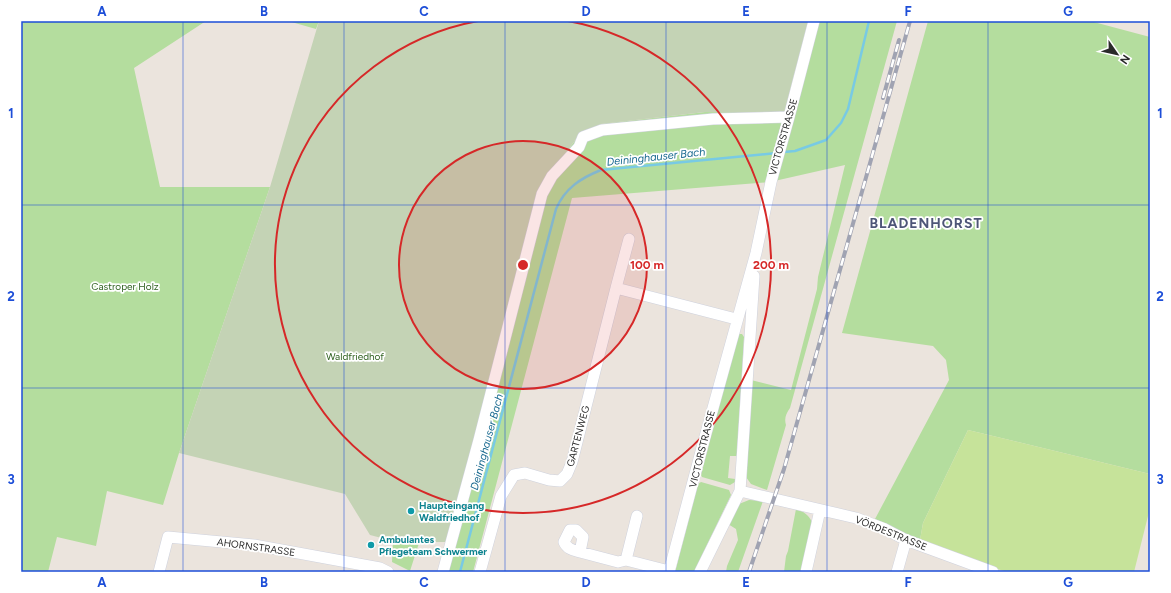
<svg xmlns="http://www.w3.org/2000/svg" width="1171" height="593" font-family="Figtree,sans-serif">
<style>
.green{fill:#b4dd9e}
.cemetery{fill:#c4d3b5}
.pitch{fill:#c6e39a}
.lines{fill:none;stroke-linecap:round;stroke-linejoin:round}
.stream{stroke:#78cae4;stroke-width:2.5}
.minor-casing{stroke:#cfd2dd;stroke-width:12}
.minor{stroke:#fff;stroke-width:11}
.rail-casing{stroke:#a0a3b2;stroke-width:4}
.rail{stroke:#fff;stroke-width:2.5;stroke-dasharray:8;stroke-linecap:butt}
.grid{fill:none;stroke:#1d4ed8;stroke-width:1;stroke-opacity:0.55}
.ring{fill:none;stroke:#d62828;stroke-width:2}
.culture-dot{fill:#0f9aa8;stroke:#fff;stroke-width:1.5}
.labels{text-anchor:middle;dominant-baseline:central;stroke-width:3.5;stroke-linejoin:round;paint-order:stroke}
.street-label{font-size:10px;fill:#2a2a2a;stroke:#fff}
.park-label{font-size:10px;fill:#2f6120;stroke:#fff}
.culture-label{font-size:10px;font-weight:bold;fill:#0d838f;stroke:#fff;text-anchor:start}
.water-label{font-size:11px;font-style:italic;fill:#18698f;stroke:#fff}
.district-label{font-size:14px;font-weight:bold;letter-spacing:1px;fill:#4e5677;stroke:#fff}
.centre{fill:#d62828;stroke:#fff;stroke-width:2}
.ring-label{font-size:12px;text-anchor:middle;font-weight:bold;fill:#d62828;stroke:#fff;stroke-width:3.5;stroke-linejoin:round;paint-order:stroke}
.neatline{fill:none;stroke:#1d4ed8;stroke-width:1.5}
.grid-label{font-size:13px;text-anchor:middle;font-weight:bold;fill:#1d4ed8}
</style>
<rect width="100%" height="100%" fill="#ebe4dd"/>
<path class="green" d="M21,21h185l-72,47 26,119h110l-91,266 -16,52 -56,-14 -11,55 -39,-9 -9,35h-27z
M288,21h31l-3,8z
M808,21h89l-107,387c-4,6 -6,10 -4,17l-19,65 -16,-6 -5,-7 5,-97 40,10 26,-101 1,-12 27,-112 -75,17 -198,16 -99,374h-25l94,-387 37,-50 22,-11 104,-12 79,1z
M928,21h162l60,16v437l-182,-44 -45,93 -3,17 -45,-21 74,-139 -3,-20 -13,-14 -91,-13z
M739,334h3l2,3 -7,119h-7l-2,22 7,1v3l-5,3 -28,-8 -1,-2 36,-139z
M701,482l28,8 2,5 -37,77h-19l23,-88z
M749,500l14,1 -25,71h-12l1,-6 11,-26 -2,-11 -8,-5 11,-20z
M796,509c8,3 12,5 16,13l-10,50h-18l2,-16 2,-5z
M393,541l4,1 22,1 -9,28 -18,-9z"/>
<path class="cemetery" d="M319,21h489l-24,92 -79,-1 -104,12 -22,11 -37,50 -95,357h-50l-27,-7 -25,-41 -166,-41 91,-266z"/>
<path class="pitch" d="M968,430l182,44v34l-16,64h-126l-29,-8 -59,-24 3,-17z"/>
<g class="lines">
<path class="stream" d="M784,152l11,-1 31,-11 15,-17 7,-14 21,-88
M460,572l96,-363c9,-21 25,-31 45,-39l176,-17"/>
<defs>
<path id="minor" d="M616,288l13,-49
M740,491l116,27 29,11 21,11 87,32
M580,552c-7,-2 -13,-3 -16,-10l6,-12h6l7,7 -3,15 38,10 8,-2 43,11
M626,560l11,-44
M159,572l9,-35 86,8 126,23 8,4
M443,572l36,-132 63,-246 10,-18 27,-29 4,-10 19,-7 111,-11 76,-2
M480,572l21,-76 13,-21 11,-2 24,7 11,1 7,-7 5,-12 44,-174 120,31
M669,572l34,-128 53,-191 15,-71 18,-65 25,-96
M700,572l40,-81 14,-215
M806,572l14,-62
M897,572l9,-32"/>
</defs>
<use href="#minor" class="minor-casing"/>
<use href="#minor" class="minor"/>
<defs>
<path id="rail" d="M883,98l16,-58
M749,572l35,-103 126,-448"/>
</defs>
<use href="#rail" class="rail-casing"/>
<use href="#rail" class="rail"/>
</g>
<path class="grid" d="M183,21v551M344,21v551M505,21v551M666,21v551M827,21v551M988,21v551M21,205h1129M21,388h1129"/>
<circle cx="523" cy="265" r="124" fill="#d62828" fill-opacity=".12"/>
<g class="ring">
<circle cx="523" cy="265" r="124"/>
<path d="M568 21A248 248 0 1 1 478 21"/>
</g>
<g class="culture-dot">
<circle cx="411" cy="511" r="4"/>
<circle cx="371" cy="545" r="4"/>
</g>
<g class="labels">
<g class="street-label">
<text transform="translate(783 137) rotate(-74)">VICTORSTRASSE</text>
<text transform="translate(578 436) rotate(-75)">GARTENWEG</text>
<text transform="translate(702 449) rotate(-76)">VICTORSTRASSE</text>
<text transform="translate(891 533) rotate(22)">VÖRDESTRASSE</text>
<text transform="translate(256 547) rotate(8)">AHORNSTRASSE</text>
</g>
<g class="park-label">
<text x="125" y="286">Castroper Holz</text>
<text x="355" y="356">Waldfriedhof</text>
</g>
<g class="culture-label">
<text x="419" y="505">Haupteingang<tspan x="419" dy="12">Waldfriedhof</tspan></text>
<text x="379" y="539">Ambulantes<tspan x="379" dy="12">Pflegeteam Schwermer</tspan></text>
</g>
<g class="water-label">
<text transform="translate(656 157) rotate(-6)">Deininghauser Bach</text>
<text transform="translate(487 442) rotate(-75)">Deininghauser Bach</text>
</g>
<g class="district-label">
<text x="926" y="223">BLADENHORST</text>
</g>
</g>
<circle cx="523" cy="265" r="6" class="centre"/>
<g class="ring-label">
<text x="647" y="269">100 m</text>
<text x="771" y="269">200 m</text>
</g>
<rect width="1171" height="593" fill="none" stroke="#ffffff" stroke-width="44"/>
<g transform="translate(1117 54) rotate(124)" stroke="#ffffff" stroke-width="3" paint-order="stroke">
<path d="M0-3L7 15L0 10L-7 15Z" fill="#2a2a2a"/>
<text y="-6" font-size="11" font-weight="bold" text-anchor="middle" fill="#2a2a2a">N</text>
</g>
<rect x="22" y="22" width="1127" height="549" class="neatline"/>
<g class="grid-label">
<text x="102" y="16">A</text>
<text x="264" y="16">B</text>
<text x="424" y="16">C</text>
<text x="586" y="16">D</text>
<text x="746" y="16">E</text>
<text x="908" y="16">F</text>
<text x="1068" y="16">G</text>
<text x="11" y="118">1</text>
<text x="1160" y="118">1</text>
<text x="11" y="301">2</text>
<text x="1160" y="301">2</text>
<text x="11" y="484">3</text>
<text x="1160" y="484">3</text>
<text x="102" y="587">A</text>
<text x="264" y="587">B</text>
<text x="424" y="587">C</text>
<text x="586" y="587">D</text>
<text x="746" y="587">E</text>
<text x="908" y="587">F</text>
<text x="1068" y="587">G</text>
</g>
</svg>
